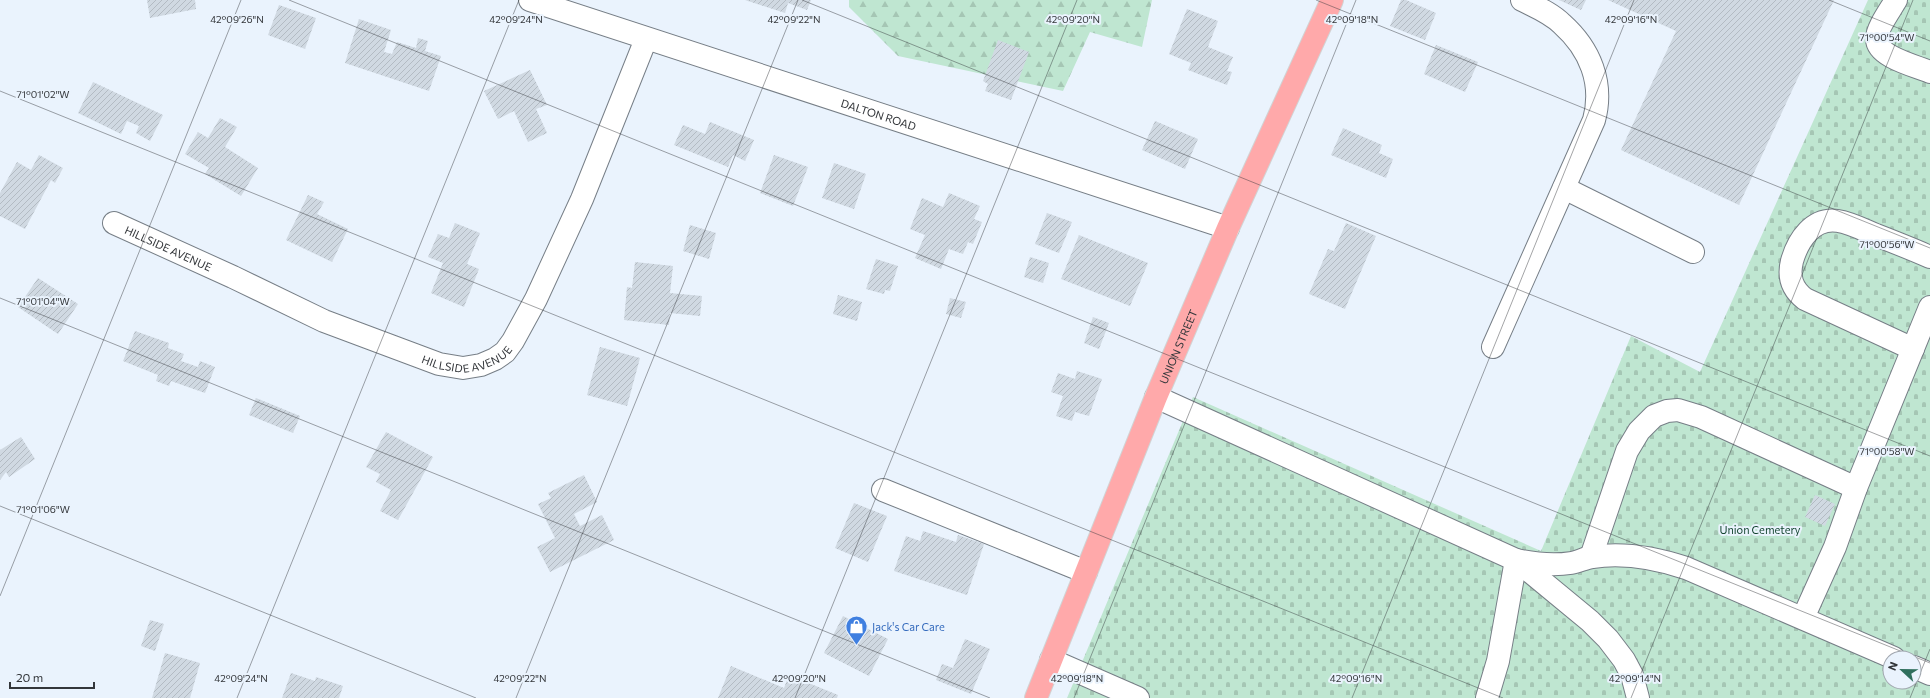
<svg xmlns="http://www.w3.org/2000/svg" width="1930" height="698" font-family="Commissioner,sans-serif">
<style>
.forest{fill:url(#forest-firs)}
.cemetery{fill:url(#cemetery-stones);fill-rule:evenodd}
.building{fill:url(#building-hatch)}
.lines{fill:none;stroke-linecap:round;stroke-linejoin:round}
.minor-casing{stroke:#767e86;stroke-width:24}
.major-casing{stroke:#d2d3d4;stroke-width:24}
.minor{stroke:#fff;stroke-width:22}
.major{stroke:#ffa9aa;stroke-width:22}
.ticks{fill:none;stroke:#33363a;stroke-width:1;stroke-opacity:0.45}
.labels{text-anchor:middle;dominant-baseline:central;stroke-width:4;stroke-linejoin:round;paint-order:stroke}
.street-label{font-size:11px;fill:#33363a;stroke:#eaf3fd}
.park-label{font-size:11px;fill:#12442f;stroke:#eaf3fd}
.shop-label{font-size:11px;fill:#366cbe;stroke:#eaf3fd;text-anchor:start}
.ticks-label{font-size:10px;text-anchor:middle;fill:#33363a;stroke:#eaf3fd;stroke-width:4;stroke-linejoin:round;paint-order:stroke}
</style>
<defs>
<pattern id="forest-firs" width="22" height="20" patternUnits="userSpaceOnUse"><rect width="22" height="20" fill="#bfe6d1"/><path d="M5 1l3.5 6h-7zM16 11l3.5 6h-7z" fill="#a5c6b4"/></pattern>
<pattern id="cemetery-stones" width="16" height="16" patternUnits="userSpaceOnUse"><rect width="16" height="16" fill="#bfe6d1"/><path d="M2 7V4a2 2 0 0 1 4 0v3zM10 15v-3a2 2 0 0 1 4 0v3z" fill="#a5c6b4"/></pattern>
<pattern id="building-hatch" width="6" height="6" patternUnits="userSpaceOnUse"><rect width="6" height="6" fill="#d0d9e2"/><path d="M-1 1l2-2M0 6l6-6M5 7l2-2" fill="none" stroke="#b3bbc3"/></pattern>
</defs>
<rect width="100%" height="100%" fill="#eaf3fd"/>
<path class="forest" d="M849,0h303l-10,47 -52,-15 -27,59 -165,-35 -49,-49z"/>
<path class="cemetery" d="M1868,0h62v698h-863l126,-301 348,154 90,-215 69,36zM1890,658h24v24h-24z"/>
<path class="building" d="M147,0h48l1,9 -46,9z
M745,0h66l-4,10 -19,-7 -3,10z
M1401,0h5l30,13 -11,27 -35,-14z
M1559,0h27l-5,10z
M1608,0h226l-95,205 -118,-55 55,-119z
M279,5l37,13 -11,31 -37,-14z
M1187,9l31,12 -10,26 25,10 -6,14 5,1 -5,13 -39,-15 3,-7 -22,-9z
M359,19l32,11 -7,22 8,2 5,-12 19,6 2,-10 10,3 -3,10 16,5 -12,35 -84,-28z
M998,40l31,12 -18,48 -26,-9 3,-7 -5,-3z
M1436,45l42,17 -13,30 -41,-18z
M530,70l17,35 -11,4 11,24 -19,9 -14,-31 -16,8 -14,-28z
M93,82l70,33 -13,26 -14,-8 3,-7 -12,-5 -6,13 -43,-21z
M220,118l17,9 -12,20 33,21 -17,28 -36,-22 4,-6 -24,-14 13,-22 10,6z
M1155,121l43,18 -13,30 -43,-19z
M710,122l44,18 -9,21 -12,-6 -5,12 -54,-22 9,-20 22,9z
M1343,128l39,17 -3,8 14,6 -7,19 -55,-23z
M39,155l24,13 -8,15 -4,-3 -26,49 -25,-13v-23l17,-31 14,8z
M774,155l34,12 -15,39 -33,-13z
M834,163l32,11 -12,35 -32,-11z
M949,193l31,13 -6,13 8,3 -9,22 -5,-2 -5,12 -14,-5 -8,20 -26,-11 10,-23 -15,-6 12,-31 21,9z
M308,195l16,7 -7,12 31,15 -16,33 -46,-22z
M1047,213l25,9 -13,31 -24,-9z
M455,223l25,10 -13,31 12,5 -15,38 -33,-14 12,-30 -15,-6 10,-23 11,4z
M1346,223l30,13 -31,73 -36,-15 19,-45 6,2z
M690,225l26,8 -7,26 -26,-8z
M1079,235l69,28 -18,43 -69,-27z
M1030,257l19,6 -6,20 -19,-6z
M876,259l22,7 -8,25 -5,-1 -1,4 -18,-5z
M635,262l38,4 -3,27 32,3 -2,20 -30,-3 -1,12 -45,-5 3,-33 5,1z
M38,278l40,26 -20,30 -40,-27z
M838,295l24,7 -5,19 -24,-7z
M950,298l16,4 -5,16 -15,-4z
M1093,317l16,6 -10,26 -15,-6z
M135,331l34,12 -1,5 16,6 -3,7 17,6 2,-6 15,6 -10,26 -34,-12 -2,5 -13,-5 2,-6 -35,-14z
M600,347l40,11 -13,48 -40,-11z
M1077,371l25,8 -13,37 -14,-4 -3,9 -16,-5 7,-20 -12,-4 7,-19 17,6z
M256,398l44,18 -7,17 -44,-18z
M386,432l47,25 -35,63 -18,-9 11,-21 -15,-8 4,-8 -14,-7z
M21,437l14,22 -26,18 -3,-5 -6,8v-30z
M584,475l13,27 -23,12 6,12 22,-11 12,25 -64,32 -13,-25 18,-9 -17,-34 13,-6 -3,-5z
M1815,495l20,9 -10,22 -20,-9z
M854,503l33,13 -19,46 -33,-14z
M923,531l33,11 2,-7 26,9 -17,51 -73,-24 12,-35 14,5z
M843,616l45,23 -19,37 -45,-23z
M150,620l14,4 -9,27 -14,-5z
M965,639l25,10 -19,45 -35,-14 6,-16 11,4z
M165,653l35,10 -10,35h-38z
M731,666l53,22 5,-13 49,20 -1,3h-119z
M291,673l24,8 1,-4 27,9 -4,12h-57z"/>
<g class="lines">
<defs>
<g id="minor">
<path id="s1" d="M530,0l698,228"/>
<path d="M1896,0c-5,9 -20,29 -19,39 0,18 39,27 53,33"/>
<path d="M1564,188l129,64"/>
<path id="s2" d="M114,223l119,54 91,44 115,43 24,4 18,-3 14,-6 10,-7 8,-11 23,-42 46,-100 64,-160"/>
<path d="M1493,347l101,-227c10,-37 -4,-71 -32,-96 -11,-11 -26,-17 -40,-24"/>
<path d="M1913,349l-108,-50c-13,-10 -17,-22 -13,-38 6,-21 21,-44 46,-40 13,2 26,9 38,14 18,7 36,14 54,22"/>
<path d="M1156,397l360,163 74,61 18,18 16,21 8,15 6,23"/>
<path d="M883,490l203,82"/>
<path d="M1591,557l36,-106 12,-20 15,-15 13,-5 11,-1 23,7 155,71"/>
<path d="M1803,618l32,-71 21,-59 74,-181"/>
<path d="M1051,660l87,38"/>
<path d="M1914,667l16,7"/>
<path d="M1487,698l11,-37 18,-101c19,4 36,6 55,3 7,-1 14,-5 21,-6 32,-5 64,1 94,11l208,90"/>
</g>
<g id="major">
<path id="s3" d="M1036,698l120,-301 72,-169 104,-228"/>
</g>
</defs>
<use href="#minor" class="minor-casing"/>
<use href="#major" class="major-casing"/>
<use href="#minor" class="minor"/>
<use href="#major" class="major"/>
</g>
<path class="ticks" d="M289,0l1641,663M802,0l1128,456M1316,0l614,248M1829,0l101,41M0,91l1503,607M0,298l990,400M0,506l476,192M0,596l241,-596M237,698l282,-698M516,698l282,-698M795,698l282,-698M1074,698l282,-698M1352,698l282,-698M1631,698l282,-698M1910,698l20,-49"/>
<defs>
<symbol id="shop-pin" viewBox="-11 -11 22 30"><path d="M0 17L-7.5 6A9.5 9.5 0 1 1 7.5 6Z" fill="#3f7fe0" stroke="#eaf3fd"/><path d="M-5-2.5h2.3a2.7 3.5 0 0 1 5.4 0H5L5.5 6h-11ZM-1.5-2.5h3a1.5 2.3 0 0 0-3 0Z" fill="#fff"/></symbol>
</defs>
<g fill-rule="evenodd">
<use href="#shop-pin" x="844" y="614" width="25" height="34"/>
</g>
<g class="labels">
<g class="street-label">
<text stroke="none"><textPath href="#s1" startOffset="367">DALTON ROAD</textPath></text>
<text stroke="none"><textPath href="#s2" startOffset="60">HILLSIDE AVENUE</textPath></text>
<text stroke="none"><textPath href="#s3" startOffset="379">UNION STREET</textPath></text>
<text stroke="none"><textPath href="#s2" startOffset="384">HILLSIDE AVENUE</textPath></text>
</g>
<g class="park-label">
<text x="1760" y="529">Union Cemetery</text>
</g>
<g class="shop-label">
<text x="872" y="626">Jack's Car Care</text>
</g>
</g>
<g class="ticks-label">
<text x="237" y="23">42°09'26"N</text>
<text x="516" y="23">42°09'24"N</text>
<text x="794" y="23">42°09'22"N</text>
<text x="1073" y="23">42°09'20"N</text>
<text x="1352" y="23">42°09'18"N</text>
<text x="1631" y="23">42°09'16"N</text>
<text x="1887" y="41">71°00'54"W</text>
<text x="43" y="98">71°01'02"W</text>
<text x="1887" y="248">71°00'56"W</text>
<text x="43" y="305">71°01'04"W</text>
<text x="1887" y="455">71°00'58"W</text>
<text x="43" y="513">71°01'06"W</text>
<text x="241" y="682">42°09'24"N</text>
<text x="520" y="682">42°09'22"N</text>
<text x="799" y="682">42°09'20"N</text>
<text x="1077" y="682">42°09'18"N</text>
<text x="1356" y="682">42°09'16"N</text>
<text x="1635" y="682">42°09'14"N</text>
</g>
<g transform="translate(1902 670) rotate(292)"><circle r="19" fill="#eaf3fd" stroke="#a1a7af"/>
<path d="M0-3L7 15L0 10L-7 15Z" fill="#2f6f5d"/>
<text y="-6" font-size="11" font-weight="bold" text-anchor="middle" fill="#33363a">N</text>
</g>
<path d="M10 682v6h84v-6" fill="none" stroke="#33363a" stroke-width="2"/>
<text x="16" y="682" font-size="12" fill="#33363a" stroke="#eaf3fd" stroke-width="3" paint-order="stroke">20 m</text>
</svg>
